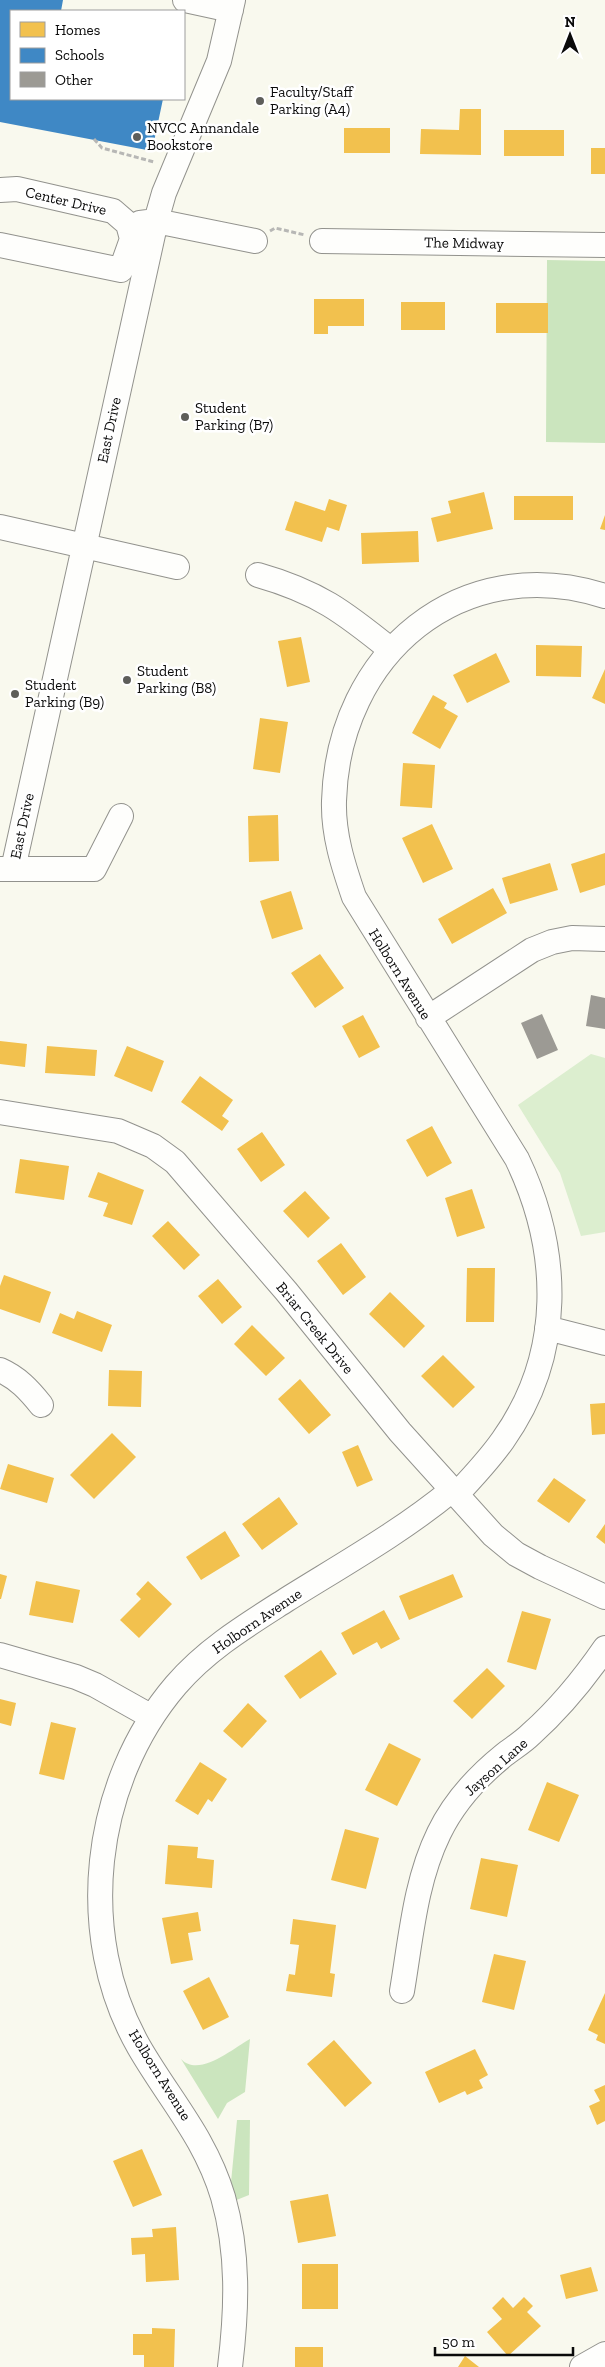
<svg xmlns="http://www.w3.org/2000/svg" width="605" height="2367" font-family="'Zilla Slab',serif">
<style>
.green{fill:#dceecf}
.forest{fill:#cbe5be}
.homes{fill:#f2c14e}
.schools{fill:#3f88c5}
.building{fill:#9c9a94}
.lines{fill:none;stroke-linecap:round;stroke-linejoin:round}
.minor-casing{stroke:#92928d;stroke-width:26}
.path{stroke:#b7b7b5;stroke-width:3;stroke-dasharray:5 2.5;stroke-linecap:butt}
.minor{stroke:#fefefc;stroke-width:24}
.poi-dot{fill:#5e5e5a;stroke:#fff;stroke-width:2}
.labels{text-anchor:middle;dominant-baseline:central;stroke-width:5;stroke-linejoin:round;paint-order:stroke}
.poi-label{font-size:15px;fill:#0a0a0a;stroke:#fff;text-anchor:start}
.street-label{font-size:15px;fill:#0a0a0a;stroke:#fff}
</style>
<rect width="100%" height="100%" fill="#f9f9ee"/>
<path class="green" d="M591,1054l14,4v174l-24,4 -21,-63 -42,-68z"/>
<path class="forest" d="M547,260l58,1v182l-59,-1z
M250,2039l-5,53 -18,11 -9,16 -37,-60c18,19 51,-10 69,-20z
M237,2120h13l-1,75 -20,8z"/>
<path class="homes" d="M460,109h21v46l-61,-1 1,-25 38,1z
M344,128h46v25h-46z
M504,130h60v26h-60z
M591,148h14v26h-14z
M314,299h50v27h-36v8h-14z
M401,302h44v28h-44z
M496,303h52v30h-52z
M484,492l9,37 -56,13 -6,-24 20,-5 -3,-12z
M514,496h59v24h-59z
M329,499l18,6 -8,26 -12,-4 -5,15 -37,-12 10,-29 30,10z
M605,515v15l-5,-1z
M418,531l1,31 -57,2 -1,-31z
M301,637l9,45 -23,5 -9,-46z
M536,645l46,1 -1,31 -45,-1z
M496,653l14,29 -43,21 -14,-28z
M605,669v35l-13,-6z
M433,695l14,8 -3,5 14,8 -18,33 -28,-16z
M260,718l28,4 -8,51 -27,-4z
M403,763l32,2 -3,43 -32,-2z
M278,815l1,46 -30,1 -1,-46z
M432,824l21,45 -30,14 -21,-45z
M605,853v32l-25,8 -9,-29z
M550,863l8,27 -48,14 -8,-26z
M493,888l14,25 -55,31 -14,-25z
M291,891l12,38 -31,10 -12,-38z
M320,954l24,34 -29,20 -24,-35z
M363,1015l17,32 -21,11 -17,-32z
M0,1041l27,3 -2,23 -25,-3z
M47,1046l50,4 -2,26 -50,-3z
M127,1046l37,15 -12,31 -38,-16z
M200,1076l33,24 -11,16 7,5 -7,10 -41,-29z
M432,1126l20,37 -25,14 -21,-37z
M262,1132l23,33 -24,17 -24,-33z
M20,1159l49,7 -5,34 -49,-7z
M98,1172l46,18 -12,35 -29,-9 5,-13 -20,-6z
M472,1189l13,39 -28,9 -12,-39z
M305,1191l25,27 -22,20 -25,-27z
M168,1221l32,34 -16,15 -32,-34z
M341,1243l25,34 -23,18 -26,-34z
M467,1268h28l-1,54h-28z
M4,1275l47,17 -11,31 -40,-14v-23z
M218,1279l24,28 -20,17 -24,-28z
M390,1292l35,34 -21,22 -35,-34z
M77,1311l35,14 -10,27 -50,-19 8,-20 14,6z
M252,1325l33,33 -19,18 -32,-32z
M443,1355l32,32 -22,21 -32,-32z
M109,1370l33,1 -1,36 -33,-1z
M300,1379l31,36 -22,19 -31,-35z
M605,1403v31l-13,1 -2,-31z
M112,1433l24,24 -42,42 -24,-24z
M358,1445l15,35 -16,7 -15,-35z
M8,1464l46,14 -7,25 -47,-14z
M554,1478l32,22 -17,23 -32,-22z
M279,1497l19,27 -36,26 -20,-26z
M605,1524v20l-9,-7z
M225,1531l15,25 -39,24 -15,-23z
M0,1574l7,2 -6,23h-1z
M453,1574l10,23 -54,23 -10,-24z
M36,1581l44,9 -7,33 -44,-8z
M148,1581l24,23 -33,34 -19,-18 21,-21 -5,-5z
M384,1610l16,29 -19,10 -4,-7 -24,13 -12,-22z
M522,1611l29,8 -15,51 -29,-8z
M321,1650l16,24 -37,25 -16,-23z
M487,1668l18,18 -33,33 -19,-18z
M0,1699l16,4 -5,23 -11,-3z
M248,1703l19,18 -25,27 -19,-17z
M51,1722l25,6 -12,52 -25,-6z
M389,1743l32,16 -24,47 -32,-16z
M200,1762l27,17 -15,23 -4,-3 -10,16 -23,-14z
M547,1782l32,13 -20,47 -31,-12z
M345,1829l34,9 -13,51 -35,-9z
M168,1845l30,2 -1,11 17,2 -2,28 -47,-4z
M481,1858l37,7 -11,52 -37,-8z
M198,1912l3,19 -13,2 5,27 -22,4 -9,-46z
M293,1919l43,6 -6,48 5,1 -3,23 -46,-6 3,-17 6,1 4,-30 -9,-1z
M494,1954l32,7 -12,49 -32,-8z
M209,1977l20,40 -26,13 -20,-39z
M605,1993v51l-9,-4 2,-5 -10,-5z
M334,2040l38,43 -27,24 -38,-43z
M475,2049l13,26 -9,5 4,8 -16,7 -2,-4 -26,12 -14,-31z
M605,2085v36l-8,4 -8,-19 11,-5 -6,-11z
M142,2149l20,46 -29,12 -20,-46z
M328,2194l8,42 -38,7 -8,-42z
M176,2227l3,53 -33,2 -1,-28 -13,1 -1,-17 22,-1 -1,-8z
M302,2264h36v45h-36z
M591,2267l7,24 -32,8 -6,-24z
M503,2297l10,11 11,-11 9,9 -6,6 14,14 -33,30 -21,-24 15,-13 -10,-11z
M152,2328l23,1 -1,38h-30v-12h-11v-21h19z
M295,2347h28v20h-28z
M465,2356l14,11h-21z"/>
<path class="schools" d="M0,0h63l-2,11h-50v88h152l-11,52 -152,-29z"/>
<path class="building" d="M591,995l14,3v31l-19,-3z
M542,1014l16,36 -21,9 -16,-36z"/>
<g class="lines">
<defs>
<path id="minor" d="M185,0l46,10
M0,190l17,-1 96,22 15,13 4,15 -11,31 -121,-25
M140,223l16,-2 99,20
M322,241l283,4
M0,527l177,40
M258,575c60,17 86,37 133,75
M0,869h94l27,-53
M13,869l143,-648 8,-28 55,-132 14,-61
M428,1018l104,-68 20,-8 20,-4 33,1
M0,1112l118,19 35,15 22,16 111,129 114,141 93,103 23,19 24,13 65,30
M547,1328l58,15
M0,1370c18,8 29,20 41,35
M456,1495c17,-18 33,-35 47,-55 61,-86 58,-189 14,-281l-163,-262c-11,-32 -21,-63 -20,-96 4,-147 127,-251 271,-205
M0,1655l76,22 19,8 57,32
M402,1991c9,-53 13,-109 37,-158 15,-31 39,-57 65,-78 9,-7 19,-13 27,-21 29,-26 52,-54 74,-86
M230,2367c7,-58 9,-114 -7,-170 -18,-60 -54,-98 -84,-150 -64,-112 -47,-264 37,-362 31,-36 71,-60 110,-85 56,-35 115,-68 166,-110
M582,2367l23,-13"/>
</defs>
<use href="#minor" class="minor-casing"/>
<path class="path" d="M94,139l8,9 52,14
M270,231l5,-3 30,7"/>
<use href="#minor" class="minor"/>
</g>
<g class="poi-dot">
<circle cx="260" cy="101" r="5"/>
<circle cx="137" cy="137" r="5"/>
<circle cx="185" cy="417" r="5"/>
<circle cx="127" cy="680" r="5"/>
<circle cx="15" cy="694" r="5"/>
</g>
<g class="labels">
<g class="poi-label">
<text x="270" y="92">Faculty/Staff<tspan x="270" dy="17">Parking (A4)</tspan></text>
<text x="147" y="128">NVCC Annandale<tspan x="147" dy="17">Bookstore</tspan></text>
<text x="195" y="408">Student<tspan x="195" dy="17">Parking (B7)</tspan></text>
<text x="137" y="671">Student<tspan x="137" dy="17">Parking (B8)</tspan></text>
<text x="25" y="685">Student<tspan x="25" dy="17">Parking (B9)</tspan></text>
</g>
<g class="street-label">
<text transform="translate(66 201) rotate(13)">Center Drive</text>
<text transform="translate(464 243) rotate(1)">The Midway</text>
<text transform="translate(109 430) rotate(-78)">East Drive</text>
<text transform="translate(22 826) rotate(-78)">East Drive</text>
<text transform="translate(400 974) rotate(58)">Holborn Avenue</text>
<text transform="translate(315 1328) rotate(51)">Briar Creek Drive</text>
<text transform="translate(257 1621) rotate(-34)">Holborn Avenue</text>
<text transform="translate(496 1767) rotate(-42)">Jayson Lane</text>
<text transform="translate(160 2075) rotate(58)">Holborn Avenue</text>
</g>
</g>
<rect x="10" y="10" width="175" height="90" fill="#ffffff" stroke="#9d9d9d"/>
<rect x="20" y="22" width="25" height="15" fill="#f2c14e" stroke="#9d9d9d"/>
<text x="55" y="35" font-size="15" fill="#0a0a0a">Homes</text>
<rect x="20" y="48" width="25" height="15" fill="#3f88c5" stroke="#9d9d9d"/>
<text x="55" y="60" font-size="15" fill="#0a0a0a">Schools</text>
<rect x="20" y="72" width="25" height="15" fill="#9c9a94" stroke="#9d9d9d"/>
<text x="55" y="85" font-size="15" fill="#0a0a0a">Other</text>
<g transform="translate(570 35)" stroke="#ffffff" stroke-width="4" paint-order="stroke">
<path d="M0-4L9 19L0 12L-9 19Z" fill="#0a0a0a"/>
<text y="-8" font-size="14" font-weight="bold" text-anchor="middle" fill="#0a0a0a">N</text>
</g>
<path d="M435 2347v8h138v-8" fill="none" stroke="#0a0a0a" stroke-width="2.5"/>
<text x="442" y="2347" font-size="15" fill="#0a0a0a" stroke="#ffffff" stroke-width="4" paint-order="stroke">50 m</text>
</svg>
